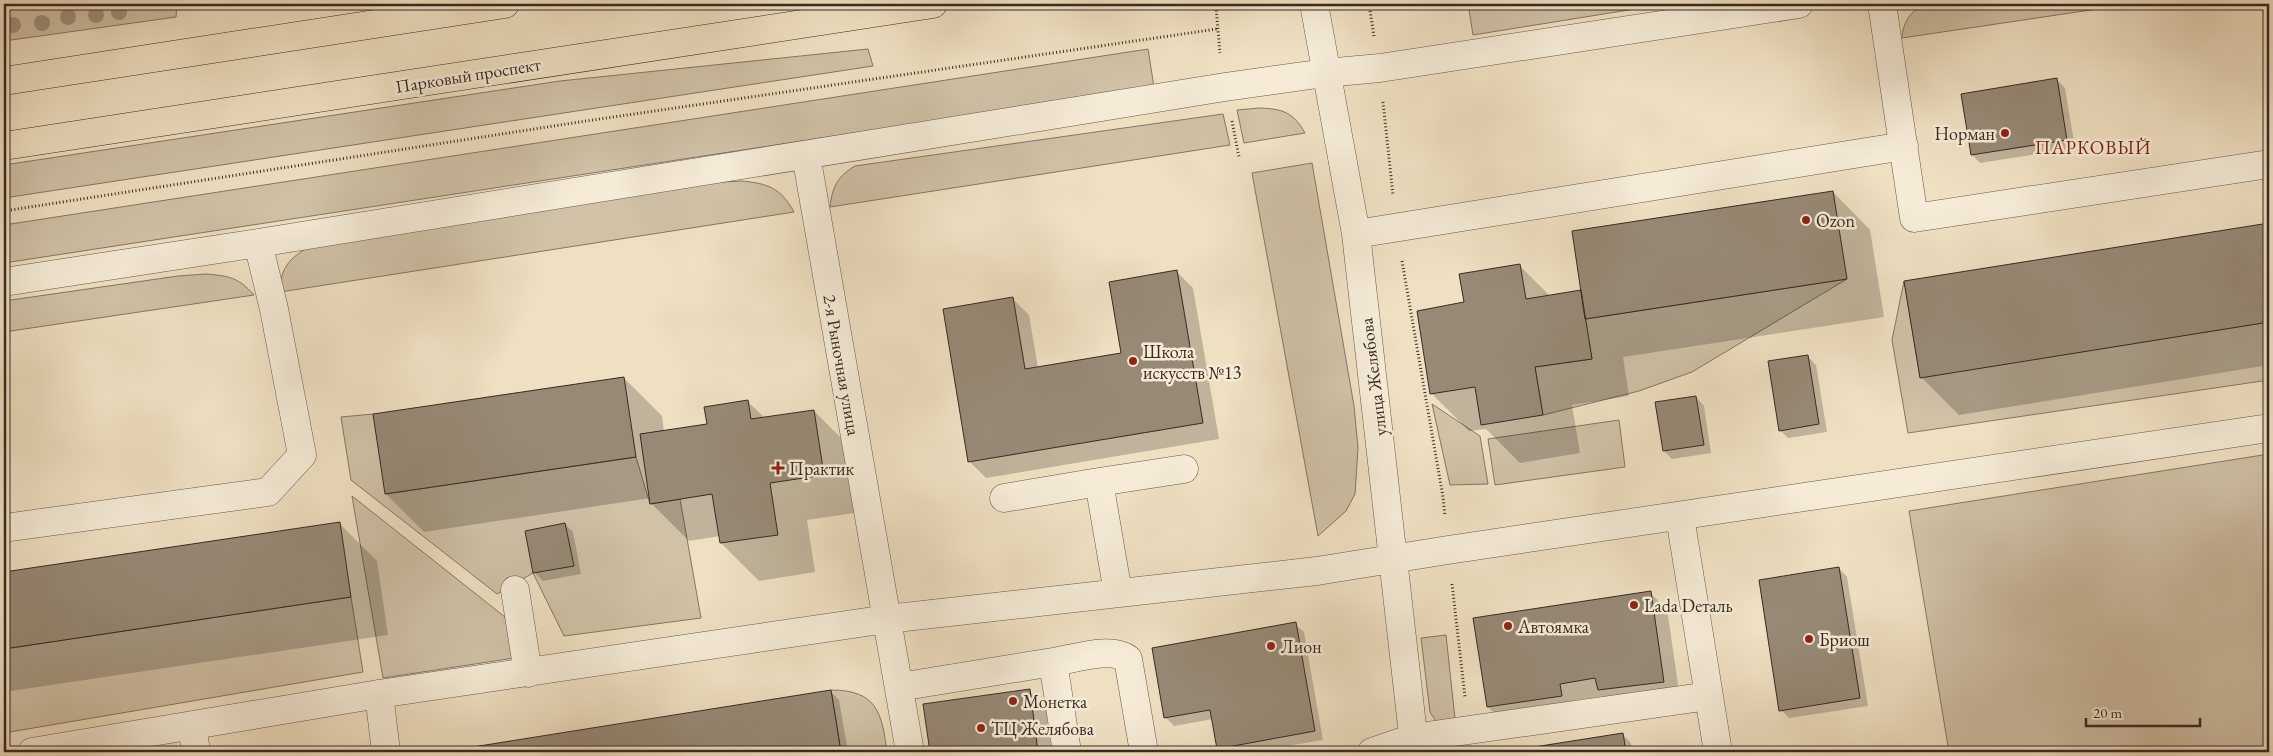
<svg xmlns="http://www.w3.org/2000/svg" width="2273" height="756" font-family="'EB Garamond',serif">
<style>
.green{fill:#d0c1a7;stroke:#847666}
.shadow{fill:#0003}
.building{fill:#978976;stroke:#372a24}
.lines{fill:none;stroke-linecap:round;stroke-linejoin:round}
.minor-casing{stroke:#65584c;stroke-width:29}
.major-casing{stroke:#372a24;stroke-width:29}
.path{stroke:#372a24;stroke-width:3;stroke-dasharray:1 2.5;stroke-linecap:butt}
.minor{stroke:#f5ebd7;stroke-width:28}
.major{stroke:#efe0c2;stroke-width:28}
.tree{fill:#9f917d}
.poi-dot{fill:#8f2418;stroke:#f5ebd7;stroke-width:2}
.labels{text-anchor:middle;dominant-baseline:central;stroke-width:5;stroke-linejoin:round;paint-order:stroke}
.street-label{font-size:18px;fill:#372a24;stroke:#f5ebd7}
.poi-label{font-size:18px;fill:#372a24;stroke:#f5ebd7;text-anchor:start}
.neighbourhood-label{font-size:19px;letter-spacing:1px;fill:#7a1f14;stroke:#f5ebd7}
</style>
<rect width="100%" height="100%" fill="#efe0c2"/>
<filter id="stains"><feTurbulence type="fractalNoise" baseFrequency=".004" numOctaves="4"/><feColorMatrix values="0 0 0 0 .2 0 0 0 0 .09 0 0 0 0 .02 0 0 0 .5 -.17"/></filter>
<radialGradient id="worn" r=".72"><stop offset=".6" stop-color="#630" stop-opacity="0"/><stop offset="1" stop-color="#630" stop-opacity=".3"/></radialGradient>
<path class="green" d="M10,4h167l-1,13 -172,24v-36z
M1468,4h198l-193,31z
M1924,4h207l-229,34c1,-16 8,-26 22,-34z
M868,49l5,17 -869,132v-33l556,-84z
M1148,49l6,38 -1150,176v-38z
M1260,108c23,1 33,4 45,25l-61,10 -7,-33z
M1223,114l7,31 -400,62c2,-20 8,-31 25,-41z
M1312,163l42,243 4,42 -3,46 -9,17 -28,25 -66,-363z
M741,181c26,2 40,7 53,31l-514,80c0,-24 10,-35 31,-46l395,-63z
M206,274c23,2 32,3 48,21l-250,37v-31l174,-25z
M1847,279l-155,93 -53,19 -96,24 -8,-48 57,-8 -7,-40z
M1904,281l16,96 349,-55v58l-361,53 -16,-93z
M1432,404l48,32 8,48 -38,1z
M373,414l13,80 250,-37 14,47 30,-5 21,119 -137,18 -31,-63 -36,21 -146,-114 -10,-63z
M1619,420l6,47 -130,18 -7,-46z
M2269,454v298h-320l-40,-241z
M352,496l153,121 9,41 -131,20z
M351,597l12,75 -359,61v-84z
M1446,635l10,93 -17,-2 -9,-14 -9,-74z
M831,690c46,0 51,23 56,62h-46z"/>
<path class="shadow" d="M2056,79l9,9 10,60 -95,15 -8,-8 -10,-60z
M1833,192l37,38 14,87 -261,40 6,39 -57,9 8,48 -60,10 -34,-34 -17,2 -38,-38 34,-90 54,-38 32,32 32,-5z
M2269,225v140l-310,50 -38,-38 -15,-95z
M1177,272l16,16 26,151 -233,39 -17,-17 44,-162 16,16 9,53 85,-14z
M1808,357l8,8 11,67 -39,6 -8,-8z
M624,378l38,38 2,16 44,-7 40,-23 17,16 49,-7 38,38 9,63 -54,8 8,52 -56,9 -38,-38 -1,-7 -31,5 -38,-38v-5l-227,34 -38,-38z
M1696,397l8,9 7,47 -39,6 -8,-8z
M339,523l38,38 11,74 -384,57v-118z
M565,524l8,8 8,42 -38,7 -9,-9z
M1839,568l8,9 21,129 -79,12 -8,-8z
M1650,593l17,16 13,89 -64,8 -11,-10 -29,4 2,12 -74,11 -16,-16 -13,-88z
M1295,624l9,8 19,108 -71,12h-30l-4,-3 -5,-30 -39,7 -8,-8z
M1029,691l17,16 6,45h-121l-6,-47z
M831,692l8,8 9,52h-392z
M1623,735l8,8 2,9h-97l-1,-4z"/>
<path class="building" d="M2057,78l10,62 -96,15 -10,-61z
M1833,191l14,88 -262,40 -13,-88z
M2269,223v99l-349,56 -16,-97z
M1520,264l6,35 55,-9 11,69 -57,8 8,48 -62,10 -6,-38 -45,7 -13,-83 47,-9 -5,-28z
M1177,270l26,153 -235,39 -25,-153 70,-12 12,72 96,-16 -12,-71z
M1808,355l11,69 -40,7 -11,-70z
M624,377l12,80 -251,37 -12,-80z
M1696,396l8,49 -41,6 -8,-49z
M748,400l3,19 63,-9 10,65 -54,8 8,52 -58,8 -8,-49 -62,10 -10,-70 67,-10 -3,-17z
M340,522l11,75 -347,52v-77z
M565,523l9,43 -41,7 -8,-42z
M1839,567l21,131 -81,13 -20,-131z
M1651,591l13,91 -66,8 -3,-12 -35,6 2,12 -75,11 -14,-89z
M1296,622l19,109 -98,18 -7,-39 -46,8 -12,-70z
M1030,689l8,63h-108l-7,-48z
M831,690l10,62h-386l-1,-2z
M1623,733l3,19h-91l-1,-5z"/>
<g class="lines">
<defs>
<path id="minor" d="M1314,4l42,230 59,518
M1882,4l32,214 355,-54
M806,155l104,597
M1356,234l548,-88
M4,282l254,-39 967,-156 100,-14 55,-5 419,-64
M1004,498l95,-16
M1680,517l38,235
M4,528l264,-36 34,-37 -28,-146 -16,-66
M515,590l13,83
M1118,593l-19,-111 85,-13
M1053,662c21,-3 58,-16 75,-3l16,93
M899,687l154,-25 14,90
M379,694l7,58
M192,725l4,27
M32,752l347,-58 508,-75 430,-48 131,-21 821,-122
M1372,752l41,-14 296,-42"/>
<path id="major" d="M4,81l501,-77
M4,146l929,-142"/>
</defs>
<use href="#minor" class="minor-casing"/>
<use href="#major" class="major-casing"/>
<path class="path" d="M1369,4l5,32
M1216,7l4,46
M1369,8l32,-4
M1383,102l10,93
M1232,121l7,36
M4,211l582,-90 631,-92
M1402,261l41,236 2,19
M1452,584l13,113"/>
<use href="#minor" class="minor"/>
<use href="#major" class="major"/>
</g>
<g class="tree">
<circle cx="119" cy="12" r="8"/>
<circle cx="96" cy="15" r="8"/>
<circle cx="68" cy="17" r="8"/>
<circle cx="42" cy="23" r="8"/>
<circle cx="13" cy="25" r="8"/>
</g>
<g class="poi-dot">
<circle cx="2005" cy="133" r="5"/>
<circle cx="1806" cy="220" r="5"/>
<circle cx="1133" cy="361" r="5"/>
<path d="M775.5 460.5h5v5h5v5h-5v5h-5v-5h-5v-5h5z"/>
<circle cx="1634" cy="605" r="5"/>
<circle cx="1508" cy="626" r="5"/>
<circle cx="1809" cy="639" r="5"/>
<circle cx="1271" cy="646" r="5"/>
<circle cx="1013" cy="701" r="5"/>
<circle cx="981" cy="728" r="5"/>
</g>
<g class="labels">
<g class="street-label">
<text transform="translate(468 75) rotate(-9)">Парковый проспект</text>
<text transform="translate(842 365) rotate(80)">2-я Рыночная улица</text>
<text transform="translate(1373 377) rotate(-97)">улица Желябова</text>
</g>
<g class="poi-label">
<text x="1995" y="133" text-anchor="end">Норман</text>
<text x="1816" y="220">Ozon</text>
<text x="1143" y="351">Школа<tspan x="1143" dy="21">искусств №13</tspan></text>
<text x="789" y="468">Практик</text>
<text x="1644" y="605">Lada Dеталь</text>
<text x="1518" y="626">Автоямка</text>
<text x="1819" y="639">Бриош</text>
<text x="1281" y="646">Лион</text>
<text x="1023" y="701">Монетка</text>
<text x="991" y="728">ТЦ Желябова</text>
</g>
<g class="neighbourhood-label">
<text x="2093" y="147">ПАРКОВЫЙ</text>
</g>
</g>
<rect width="2273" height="756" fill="none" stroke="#efe0c2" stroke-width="20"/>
<rect x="5" y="5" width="2263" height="746" fill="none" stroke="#372a24" stroke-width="2.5"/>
<rect x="10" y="10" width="2253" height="736" fill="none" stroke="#372a24"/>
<path d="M2086 718v8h114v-8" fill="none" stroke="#372a24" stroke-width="2.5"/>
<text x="2093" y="718" font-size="15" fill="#372a24" stroke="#f5ebd7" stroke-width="4" paint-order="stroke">20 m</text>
<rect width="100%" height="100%" filter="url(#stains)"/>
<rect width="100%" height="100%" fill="url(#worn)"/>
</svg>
